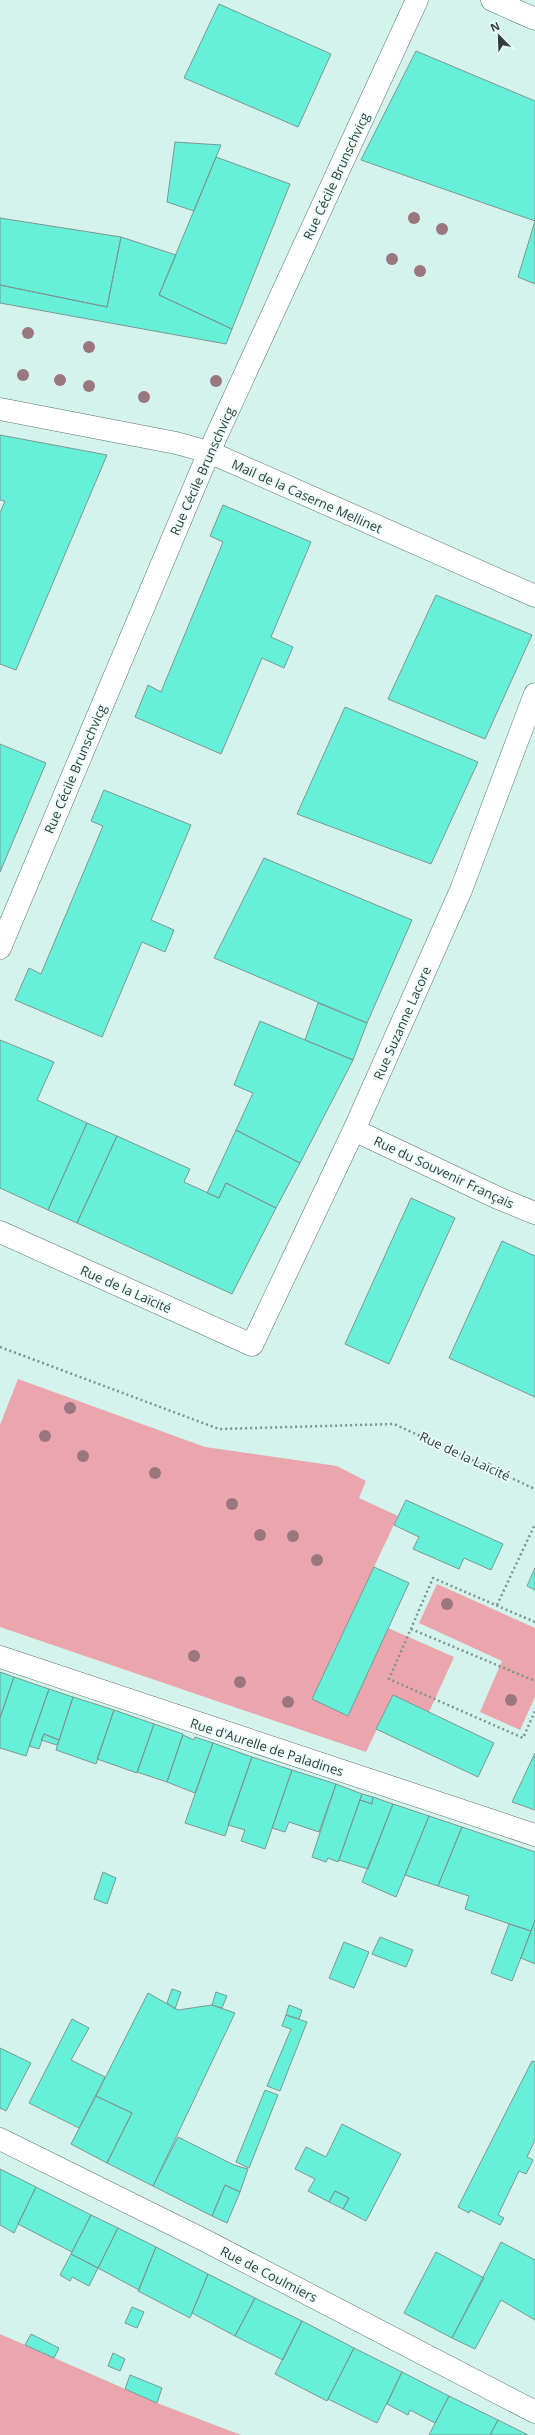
<svg xmlns="http://www.w3.org/2000/svg" width="535" height="2435" font-family="'Open Sans',sans-serif">
<style>
.green{fill:#eaa6ac}
.building{fill:#66f0d9;stroke:#7b9891}
.lines{fill:none;stroke-linecap:round;stroke-linejoin:round}
.minor-casing{stroke:#57736d;stroke-width:23}
.path{stroke:#7d938e;stroke-width:2.5;stroke-dasharray:2 3;stroke-linecap:butt}
.minor{stroke:#fff;stroke-width:22}
.tree{fill:#9a767f}
.labels{text-anchor:middle;dominant-baseline:central;stroke-width:3.5;stroke-linejoin:round;paint-order:stroke}
.street-label{font-size:13px;fill:#2f3c39;stroke:#ebfef9}
</style>
<rect width="100%" height="100%" fill="#d4f3ec"/>
<path class="green" d="M18,1379l187,68 132,19 29,15 -7,17 39,18 -86,183 76,-71 66,29 -25,55 -36,-17 -27,57 -366,-125v-202z
M437,1584l98,44v69l-15,33 -40,-18 22,-51 -83,-38z
M0,2334l157,69 84,32h-241z"/>
<path class="building" d="M219,4l112,50 -33,73 -114,-49z
M416,51l119,50v183l-17,-7 17,-56 -174,-61z
M175,142l46,3 -27,66 -27,-9z
M216,157l74,27 -58,145 -73,-34z
M0,218l121,19 -14,70 -107,-22z
M121,237l55,18 -17,40 73,34 -6,15 -226,-41v-18l107,22z
M0,435l107,20 -91,215 -16,-6v-151l5,-12 -5,-1z
M223,505l88,37 -40,95 22,10 -9,21 -22,-10 -41,96 -86,-37 13,-32 13,7 62,-150 -13,-6z
M436,595l96,40 -47,104 -97,-40z
M345,707l133,55 -47,102 -134,-50z
M0,744l46,19 -46,109z
M104,790l87,35 -40,95 23,10 -9,22 -23,-10 -40,95 -87,-37 14,-32 12,6 62,-148 -12,-5z
M264,858l148,62 -45,103 -153,-65z
M318,1003l49,20 -14,37 -48,-20z
M260,1021l93,39 -53,103 -64,-33 17,-37 -19,-8z
M0,1040l54,22 -17,38 50,23 -39,87 -48,-22z
M87,1123l30,13 -40,87 -29,-13z
M236,1130l64,33 -24,45 -50,-25 -7,15 -12,-5z
M117,1136l73,33 -6,13 35,16 7,-15 50,25 -44,86 -155,-71z
M411,1198l44,20 -66,146 -44,-20z
M502,1241l33,15v141l-86,-39z
M406,1500l97,44 -12,26 -27,-12 -5,11 -46,-20 6,-12 -25,-12z
M374,1567l35,16 -61,133 -36,-17z
M535,1568v22l-8,-4z
M0,1672l14,5 -14,41z
M14,1677l35,12 -23,67 -26,-8v-30z
M49,1689l24,8 -14,43 -15,-6 -5,15 -10,-3z
M393,1695l101,48 -16,34 -102,-48z
M73,1697l41,13 -18,54 -40,-14z
M114,1710l40,14 -17,49 -40,-14z
M154,1724l29,10 -16,48 -30,-10z
M44,1734l15,6 -2,5 -16,-5z
M183,1735l11,5 1,-3 18,6 -18,50 -28,-11z
M213,1743l39,14 -27,79 -40,-13z
M535,1753v57l-23,-8z
M252,1757l40,13 -27,79 -24,-8 4,-11 -17,-5z
M292,1770l44,14 -17,48 -30,-10 -4,10 -13,-4z
M336,1784l26,10 -24,68 -10,-4 -2,4 -14,-5z
M362,1794l11,3 -1,7 -12,-4z
M373,1797l20,7 -25,65 -29,-9 21,-60 12,4z
M393,1804l36,12 -33,81 -34,-15z
M429,1816l33,11 -24,59 -33,-11z
M462,1827l73,25v68l-4,11 -66,-22 4,-13 -31,-10z
M103,1872l13,6 -9,26 -13,-5z
M535,1920v44l-14,-6z
M509,1924l22,7 -19,50 -21,-8z
M380,1937l33,13 -7,17 -34,-13z
M344,1942l25,10 -15,36 -25,-10z
M172,1989l9,3 -6,17 -8,-6z
M216,1992l11,4 -5,12 -10,-3z
M148,1993l30,17 34,-5 23,8 -82,173 -46,-23 25,-50 -36,-17z
M289,2005l13,5 -3,9 -13,-4z
M286,2015l21,7 -27,69 -13,-5 24,-57 -9,-3z
M72,2019l17,9 -18,32 34,17 -26,51 -50,-25z
M0,2048l31,15 -25,48 -6,-3z
M532,2061l3,1v78l-8,17 6,3 -7,14 -7,-3 -21,44 6,3 -4,7 -30,-15 -1,3 -11,-6z
M265,2090l13,5 -29,73 -13,-6z
M96,2096l36,17 -25,50 -36,-19z
M342,2124l59,30 -35,67 -23,-12 6,-11 -14,-7 -6,11 -21,-11 7,-12 -20,-10 11,-22 20,10z
M178,2137l56,28 14,4 -8,23 -15,-7 -13,31 -59,-30z
M0,2169l36,18 -22,46 -14,-8z
M225,2185l15,7 -13,31 -15,-7z
M36,2187l55,28 -19,37 -54,-28z
M335,2191l14,7 -6,11 -14,-7z
M91,2215l27,13 -20,40 -27,-14z
M118,2228l38,19 -17,43 -41,-22z
M501,2242l34,18v60l-34,-20 -26,49 -23,-11z
M156,2247l52,27 -18,44 -52,-27z
M436,2252l48,26 -32,60 -48,-25z
M71,2254l27,14 -9,18 -17,-9 -2,4 -10,-6z
M208,2274l47,24 -20,38 -43,-23z
M255,2298l47,23 -19,39 -48,-24z
M132,2307l12,5 -7,16 -12,-5z
M302,2321l52,27 -27,53 -52,-27z
M31,2334l28,14 -5,10 -29,-13z
M354,2348l48,24 -25,51 -49,-24z
M113,2353l12,6 -5,12 -12,-5z
M402,2372l47,24 -14,27 -25,-13 -2,5 -21,-11z
M130,2375l32,13 -5,15 -32,-14z
M449,2396l49,24 -8,15h-61z
M498,2420l30,15h-38z"/>
<g class="lines">
<defs>
<path id="minor" d="M492,0l43,19
M0,409l176,34 33,9 326,144
M0,948l209,-496 208,-452
M354,1130l144,68 37,15
M0,1232l252,113 102,-215 107,-240 74,-196
M0,1657l535,178
M0,2139l204,101 331,172"/>
</defs>
<use href="#minor" class="minor-casing"/>
<path class="path" d="M0,1347l219,82 175,-5 141,65
M497,1605l38,-81
M535,1622l-102,-44 -44,101 134,59 12,-27
M411,1629l124,52"/>
<use href="#minor" class="minor"/>
</g>
<g class="tree">
<circle cx="414" cy="218" r="6"/>
<circle cx="442" cy="229" r="6"/>
<circle cx="392" cy="259" r="6"/>
<circle cx="420" cy="271" r="6"/>
<circle cx="28" cy="333" r="6"/>
<circle cx="89" cy="347" r="6"/>
<circle cx="23" cy="375" r="6"/>
<circle cx="60" cy="380" r="6"/>
<circle cx="216" cy="381" r="6"/>
<circle cx="89" cy="386" r="6"/>
<circle cx="144" cy="397" r="6"/>
<circle cx="70" cy="1408" r="6"/>
<circle cx="45" cy="1436" r="6"/>
<circle cx="83" cy="1456" r="6"/>
<circle cx="155" cy="1473" r="6"/>
<circle cx="232" cy="1504" r="6"/>
<circle cx="260" cy="1535" r="6"/>
<circle cx="293" cy="1536" r="6"/>
<circle cx="317" cy="1560" r="6"/>
<circle cx="447" cy="1604" r="6"/>
<circle cx="194" cy="1656" r="6"/>
<circle cx="240" cy="1682" r="6"/>
<circle cx="511" cy="1700" r="6"/>
<circle cx="288" cy="1702" r="6"/>
</g>
<g class="labels">
<g class="street-label">
<text transform="translate(336 176) rotate(-65)">Rue Cécile Brunschvicg</text>
<text transform="translate(202 471) rotate(-66)">Rue Cécile Brunschvicg</text>
<text transform="translate(307 496) rotate(24)">Mail de la Caserne Mellinet</text>
<text transform="translate(75 769) rotate(-67)">Rue Cécile Brunschvicg</text>
<text transform="translate(402 1023) rotate(-66)">Rue Suzanne Lacore</text>
<text transform="translate(444 1172) rotate(25)">Rue du Souvenir Français</text>
<text transform="translate(126 1289) rotate(24)">Rue de la Laïcité</text>
<text transform="translate(465 1456) rotate(25)">Rue de la Laïcité</text>
<text transform="translate(267 1747) rotate(18)">Rue d'Aurelle de Paladines</text>
<text transform="translate(269 2274) rotate(27)">Rue de Coulmiers</text>
</g>
</g>
<g transform="translate(499 36) rotate(337)" stroke="#ebfef9" stroke-width="3" paint-order="stroke">
<path d="M0-3L7 15L0 10L-7 15Z" fill="#2f3c39"/>
<text y="-6" font-size="11" font-weight="bold" text-anchor="middle" fill="#2f3c39">N</text>
</g>
</svg>
